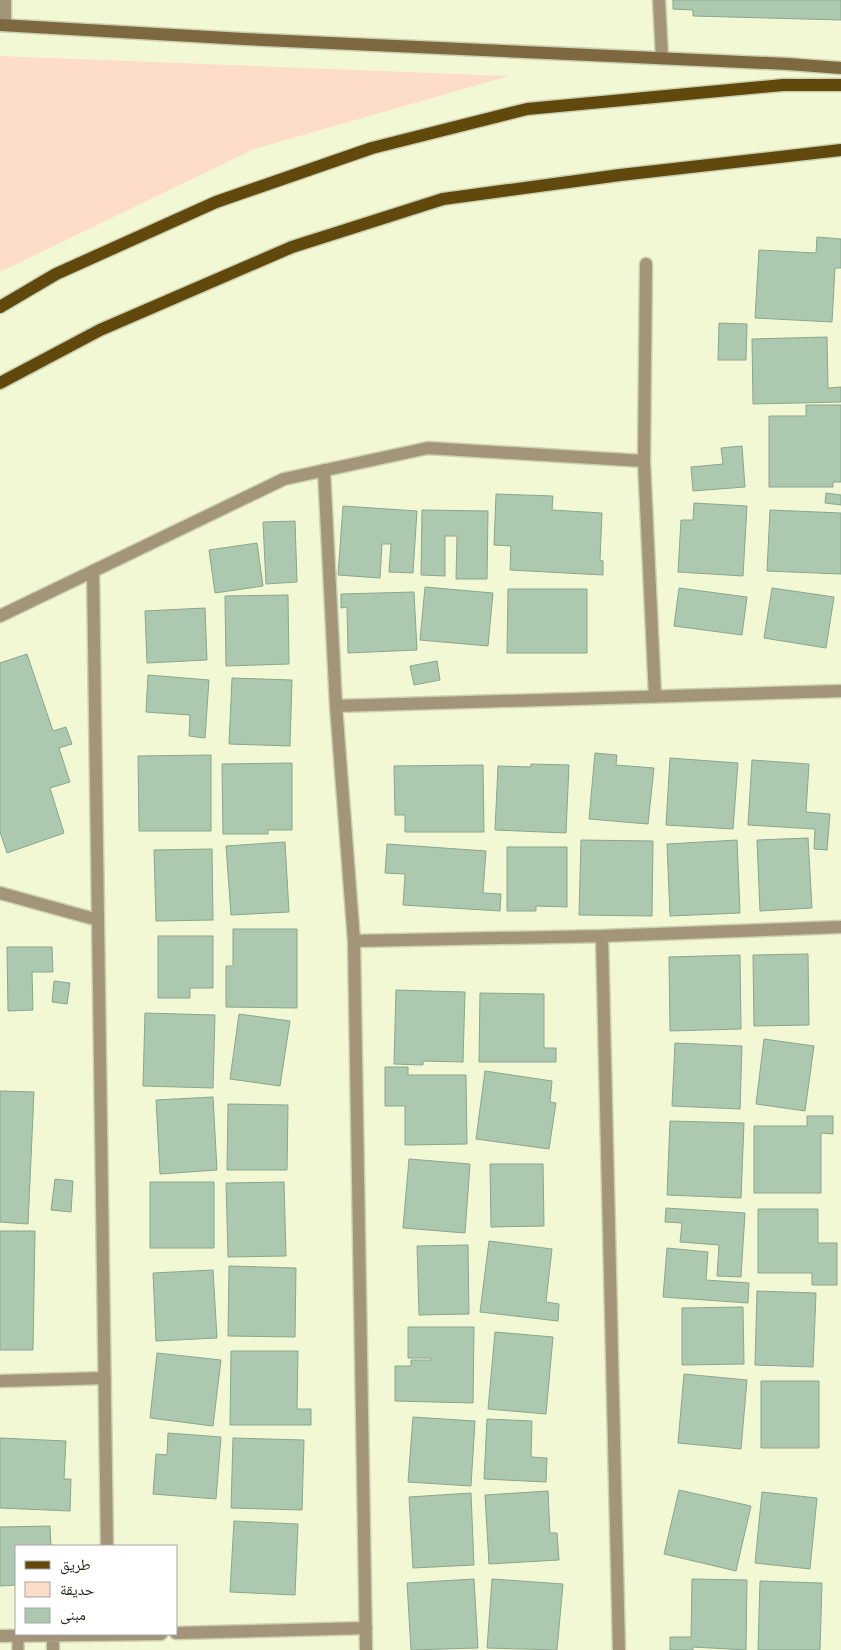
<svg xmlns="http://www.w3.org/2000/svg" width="841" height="1650" font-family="Barlow,'Noto Naskh Arabic',sans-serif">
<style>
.green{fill:#fedcca}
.building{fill:#acc8ae;stroke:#8aa68d}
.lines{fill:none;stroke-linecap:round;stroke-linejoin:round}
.lane-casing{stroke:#ccd1b1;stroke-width:14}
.street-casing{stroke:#ccd1b1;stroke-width:15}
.secondary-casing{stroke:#ccd1b1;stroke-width:15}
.primary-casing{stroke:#ccd1b1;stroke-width:15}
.lane{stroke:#a3957a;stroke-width:11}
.street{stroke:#a3957a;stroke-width:12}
.secondary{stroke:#7d683f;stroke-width:12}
.primary{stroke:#61480d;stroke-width:12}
</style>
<rect width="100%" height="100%" fill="#f2f8d4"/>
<path class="green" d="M0,56l509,20 -255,73 -254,123z"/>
<path class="building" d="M673,0h168v20l-148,-4v-6l-20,-1z
M817,237l24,2v29h-6l-3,54 -77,-4 4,-68 57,3z
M719,323l28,1 -1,36h-28z
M827,337l1,51 13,-1v15l-88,2 -1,-65z
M806,405h35v77h-8v5h-64v-71h37z
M742,446l3,41 -52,4 -2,-24 32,-3 -2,-16z
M826,493l15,2v10l-16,-2z
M496,494l57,2 -1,14 50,3 -2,47 3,1v14l-93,-5 1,-24 -17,-1z
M694,503l53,3 -4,70 -65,-4 3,-52h12z
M343,506l74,5 -4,62 -24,-1 2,-28h-9l-2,34 -42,-3z
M422,510l66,1 -1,68h-31l1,-43h-12v40l-24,-1z
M770,510l71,3v61l-74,-3z
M295,521l2,61 -31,2 -3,-62z
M257,543l6,43 -48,7 -6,-43z
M425,587l68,6 -5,53 -68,-6z
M679,588l68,9 -5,38 -68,-9z
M772,588l62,9 -8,51 -62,-10z
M508,589h79v64h-80z
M414,592l3,58 -69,3 -1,-46 -6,1v-14z
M288,595l1,69 -63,2 -1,-70z
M205,608l2,52 -60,3 -2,-52z
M27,654l26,77 13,-4 6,17 -13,4 11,34 -20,6 14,45 -57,20 -7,-21v-169z
M437,661l3,19 -26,5 -4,-19z
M148,675l61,5 -4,58 -16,-2 1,-21 -44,-3z
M232,678l60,2 -2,66 -61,-2z
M595,753l22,2 -1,10 38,3 -6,56 -59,-5z
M211,755v76h-72l-1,-75z
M670,758l68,5 -5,66 -67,-4z
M752,760l57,4 -3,48 24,2 -3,36 -13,-1 1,-20 -67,-4z
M292,763v67h-24v4h-45l-1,-70z
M531,764l38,1 -3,68 -71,-3 3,-64 33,1z
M483,765l1,67h-79v-17h-10l-1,-49z
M808,838l4,70 -52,3 -3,-71z
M581,840l72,1 -1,75 -73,-1z
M737,840l3,73 -70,3 -3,-72z
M285,842l4,70 -58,3 -5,-69z
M387,844l99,7 -3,42 18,1 -1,17 -97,-6 2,-31 -20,-1z
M507,847h60v60l-31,-1v5h-29z
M212,849l1,71 -57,1 -2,-71z
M233,929h64v79l-71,-1v-41h7z
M158,936h55v52h-23v10h-32z
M7,947h45l1,25h-21l1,38 -25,1z
M808,954l1,71 -55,1 -1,-71z
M740,955l1,74 -71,2 -1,-74z
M54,981l16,2 -3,21 -15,-2z
M396,990l69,2 -2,70 -40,-1v4l-29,-1z
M480,993l64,1v54h12v14h-77z
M145,1013l70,2 -2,73 -70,-2z
M239,1014l51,7 -10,65 -50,-7z
M764,1039l50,7 -9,65 -49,-7z
M675,1043l67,3 -2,63 -68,-3z
M385,1067h23v8h58l1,69 -62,1v-39h-20z
M485,1071l67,10 -2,21 6,1 -7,46 -73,-10z
M0,1091l34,1 -6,132 -28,-2z
M213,1097l4,73 -57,4 -4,-74z
M228,1104l60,1 -1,65h-60z
M807,1116h26v18l-12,-1v60h-67v-67h53z
M670,1121l74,2 -3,75 -74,-3z
M409,1159l61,5 -5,69 -62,-5z
M490,1164h53l1,62 -53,1z
M55,1179l18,2 -2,31 -20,-2z
M150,1182h64v66h-64z
M284,1182l2,74 -58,1 -2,-74z
M666,1208l79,5 -4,64 -24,-1 2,-31 -39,-3 2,-19 -17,-1z
M758,1209h60v34h19v42h-25v-12h-54z
M0,1231h35l-2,119h-33z
M489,1241l63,8 -6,53 13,2 -1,17 -78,-9z
M468,1245l1,69 -50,1 -2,-69z
M667,1248l41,4 -2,28 43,3 -1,20 -85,-6z
M229,1266l67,2 -1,69 -67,-1z
M213,1270l4,68 -61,3 -3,-68z
M757,1291l59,2 -3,74 -58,-2z
M743,1307l1,57 -62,1v-57z
M408,1327h66l-1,76 -78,-2v-35h16v-6h20v-2h-23z
M495,1332l58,5 -7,77 -58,-5z
M231,1351h67l-1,58h14v16h-81z
M157,1353l64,7 -8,66 -63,-8z
M684,1374l63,6 -6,69 -63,-6z
M761,1381h58v67h-58z
M413,1417l62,4 -4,65 -63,-4z
M487,1419l45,2 -1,36 16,1 -1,24 -62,-3z
M168,1433l53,4 -5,62 -63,-5 3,-40 11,1z
M0,1438l66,3 -2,38h7l-1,32 -70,-3z
M233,1438l71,2 -2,70 -71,-2z
M679,1490l72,16 -15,65 -72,-17z
M548,1491l2,42h7l2,27 -70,4 -4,-69z
M762,1492l55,6 -7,71 -55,-6z
M471,1493l3,72 -61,3 -4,-71z
M234,1521l64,3 -3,71 -65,-3z
M50,1526l1,20h-35v39l-16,1v-59z
M474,1579l4,69 -67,2 -4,-67z
M492,1579l71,5 -6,66 -70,-2z
M692,1579l55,1 -1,70 -53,-3v3h-23v-13h21z
M760,1581l62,2 -2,67h-62z"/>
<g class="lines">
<defs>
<path id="lane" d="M18,1650v-14"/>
<path id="street" d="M5,0v25
M659,0l3,58
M646,264l-2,197 11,235
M324,470l12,236 18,235 12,709
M93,571l14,975
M0,616l284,-137 144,-31 216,13
M336,706l505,-15
M0,893l98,27
M602,936l239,-9
M354,941l248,-5 17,714
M0,1381l105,-3
M176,1633l190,-5
M0,1636l161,-2
M53,1636v14"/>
<path id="secondary" d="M0,25l244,14 544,25 53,4"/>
<path id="primary" d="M0,307l56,-33 160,-72 156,-54 155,-39 256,-24h58
M0,383l100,-53 192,-83 151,-48 177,-24 221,-25"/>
</defs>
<use href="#lane" class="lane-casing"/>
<use href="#street" class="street-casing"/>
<use href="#secondary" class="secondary-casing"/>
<use href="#primary" class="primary-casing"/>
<use href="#lane" class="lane"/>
<use href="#street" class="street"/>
<use href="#secondary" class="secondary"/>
<use href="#primary" class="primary"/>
</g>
<rect x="15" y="1545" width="162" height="90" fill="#ffffff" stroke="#a5a6a1"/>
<rect x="25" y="1561" width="25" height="8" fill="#61480d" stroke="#a5a6a1"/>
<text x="60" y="1570" font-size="15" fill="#1f2114">طريق</text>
<rect x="25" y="1582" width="25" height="15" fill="#fedcca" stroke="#a5a6a1"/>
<text x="60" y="1595" font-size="15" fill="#1f2114">حديقة</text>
<rect x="25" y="1608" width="25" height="15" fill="#acc8ae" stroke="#a5a6a1"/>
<text x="60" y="1620" font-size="15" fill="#1f2114">مبنى</text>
</svg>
